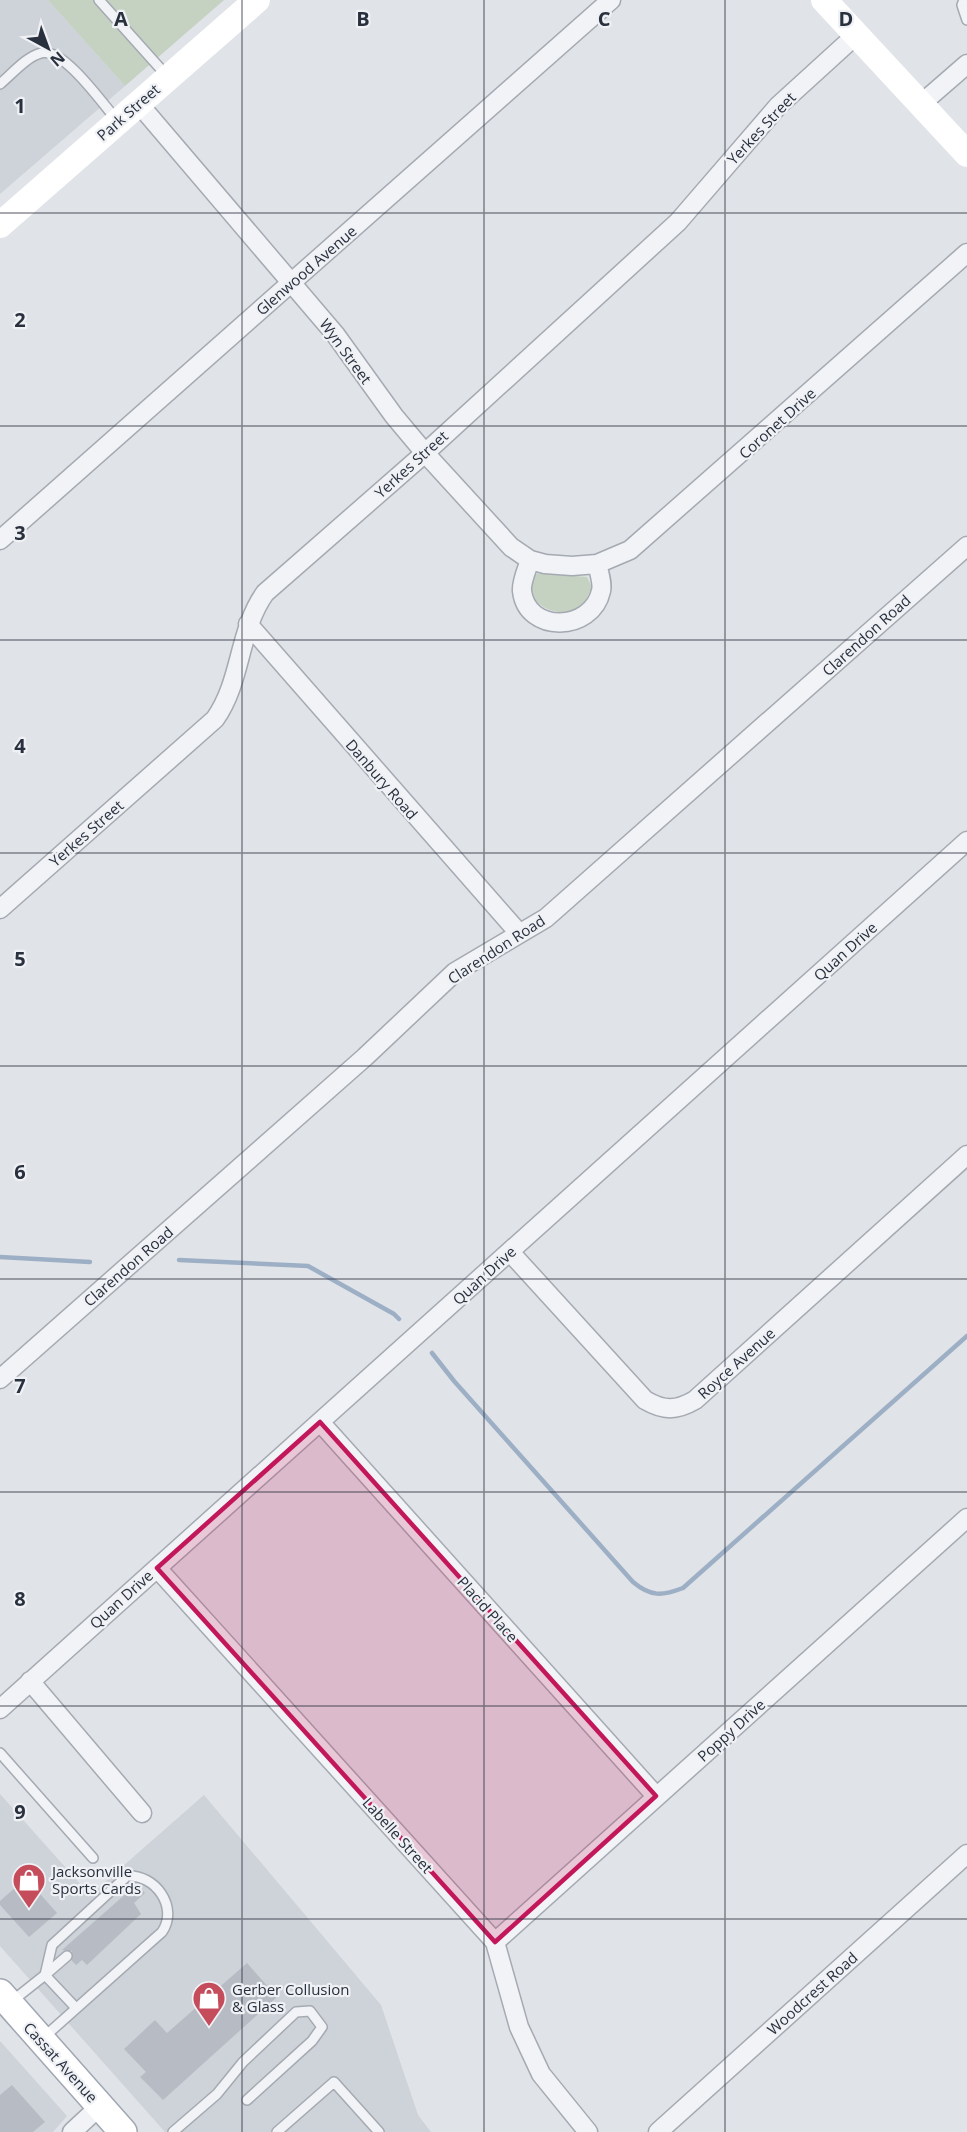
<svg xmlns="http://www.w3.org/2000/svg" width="967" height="2132" font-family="'Open Sans',sans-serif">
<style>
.built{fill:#ced2d9}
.green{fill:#c5d1c1}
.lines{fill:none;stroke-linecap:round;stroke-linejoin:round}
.stream{stroke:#9dafc5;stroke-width:4.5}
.building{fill:#b7bcc4}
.lane-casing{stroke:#a5aab2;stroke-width:12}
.street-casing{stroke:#a5aab2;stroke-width:21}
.primary-casing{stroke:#a0a7b3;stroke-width:30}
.lane{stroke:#f2f3f6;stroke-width:9}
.street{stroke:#f2f3f6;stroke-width:18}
.secondary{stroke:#fff;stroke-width:26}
.primary{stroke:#fff;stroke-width:27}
.marked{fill:#c2185b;fill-opacity:0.2;stroke:#c2185b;stroke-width:4.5;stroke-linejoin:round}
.grid{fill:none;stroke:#29303e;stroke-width:1.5;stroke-opacity:0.55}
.labels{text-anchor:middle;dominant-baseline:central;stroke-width:4.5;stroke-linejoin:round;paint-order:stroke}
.street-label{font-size:15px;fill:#29303e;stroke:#eff1f5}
.poi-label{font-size:15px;fill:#29303e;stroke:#eff1f5;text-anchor:start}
.grid-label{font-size:20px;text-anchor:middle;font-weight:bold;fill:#29303e;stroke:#eff1f5;stroke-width:4.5;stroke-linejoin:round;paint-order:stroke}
</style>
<rect width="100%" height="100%" fill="#e0e3e8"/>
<path class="built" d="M0,0h48l77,86 -125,108z
M0,1794l90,101 114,-100 177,210 37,110 13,17h-266l-165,-186z
M0,2041l67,75 -14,16h-53z"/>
<path class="green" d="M48,0h176l-99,86z
M542,573l45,4 5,10 -9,19 -10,7c-24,1 -52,-11 -38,-39z"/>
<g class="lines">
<path class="stream" d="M0,1257l90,5
M179,1260l129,6 86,48 5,5
M432,1353l22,28 179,201c18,15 29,14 50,6l284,-252"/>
</g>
<path class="building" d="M26,1878l31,35 -28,24 -29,-32v-4z
M137,1884l8,9 -11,10 7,11 -54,51 -5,-5 -6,5 -4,-4v-10l-10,-1z
M247,1963l30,34 -114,103 -23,-23 6,-5 -22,-23 31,-29 12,13z
M12,2085l33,37 -12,10h-33v-37z"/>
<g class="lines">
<defs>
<path id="lane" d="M99,0l68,76
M964,0l-2,5 5,15
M0,84c12,-10 26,-27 41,-31 22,-6 61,50 75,66
M0,1753l93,105
M67,1956l-22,19 31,33
M11,2002l34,-27 7,-30 75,-69c28,-2 52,31 35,56l-119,106
M173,2132l44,-38 26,-32 53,-50 14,-1 12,16 -10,14 -65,59
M277,2132l57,-50 45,50"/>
<path id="street" d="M139,104l196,230 59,82 31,37 86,94 19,13 15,4 27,2 25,-2 33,-14 337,-297
M921,104l46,-40
M0,540l611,-540
M530,560c-3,9 -9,22 -8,31 5,43 70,41 79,0 2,-7 -2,-19 -4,-27
M248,624l270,308
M0,909l215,-190c27,-38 23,-88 50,-126l160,-140 253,-231 100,-116 78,-71
M510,1252l135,148c19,11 31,11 50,0l272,-245
M0,1379l365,-322 90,-85 91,-54 421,-372
M320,1422l336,374
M157,1568l338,374 24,85 22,47 47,58
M30,1681l112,132
M0,1709l967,-868
M495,1942l472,-424
M72,2132l28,-26
M658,2132l309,-278"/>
<path id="primary" d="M0,1993l123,139"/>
</defs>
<use href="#lane" class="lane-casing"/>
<use href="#street" class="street-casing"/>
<use href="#primary" class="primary-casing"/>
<use href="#lane" class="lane"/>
<use href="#street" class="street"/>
<path class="secondary" d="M824,0l143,154
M0,225l257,-225"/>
<use href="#primary" class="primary"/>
</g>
<path class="marked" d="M320,1422l336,374 -161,146 -338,-374z"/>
<path class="grid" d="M242,0v2132M484,0v2132M725,0v2132M0,213h967M0,426h967M0,640h967M0,853h967M0,1066h967M0,1279h967M0,1492h967M0,1706h967M0,1919h967"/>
<defs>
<symbol id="shop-pin" viewBox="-11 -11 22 30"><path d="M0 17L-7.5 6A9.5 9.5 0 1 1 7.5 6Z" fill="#c54d5b" stroke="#eff1f5"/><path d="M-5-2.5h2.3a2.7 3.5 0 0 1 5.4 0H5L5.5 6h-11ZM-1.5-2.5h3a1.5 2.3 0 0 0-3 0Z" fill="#fff"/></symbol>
</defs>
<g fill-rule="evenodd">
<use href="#shop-pin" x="10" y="1861" width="38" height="52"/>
<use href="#shop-pin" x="190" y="1979" width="38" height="52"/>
</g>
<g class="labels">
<g class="street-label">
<text transform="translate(128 112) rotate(-41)">Park Street</text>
<text transform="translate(761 128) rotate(-47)">Yerkes Street</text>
<text transform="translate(306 270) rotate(-41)">Glenwood Avenue</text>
<text transform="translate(346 351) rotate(54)">Wyn Street</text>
<text transform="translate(777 423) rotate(-42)">Coronet Drive</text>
<text transform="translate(411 464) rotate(-42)">Yerkes Street</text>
<text transform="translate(866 635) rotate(-42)">Clarendon Road</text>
<text transform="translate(382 779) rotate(49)">Danbury Road</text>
<text transform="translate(86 833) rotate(-41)">Yerkes Street</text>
<text transform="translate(496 949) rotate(-33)">Clarendon Road</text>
<text transform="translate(845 951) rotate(-42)">Quan Drive</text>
<text transform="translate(128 1266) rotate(-41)">Clarendon Road</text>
<text transform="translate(484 1275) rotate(-42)">Quan Drive</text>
<text transform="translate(736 1363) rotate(-42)">Royce Avenue</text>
<text transform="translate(121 1599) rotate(-42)">Quan Drive</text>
<text transform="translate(488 1609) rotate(48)">Placid Place</text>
<text transform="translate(731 1730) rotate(-42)">Poppy Drive</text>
<text transform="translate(398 1835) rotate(48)">Labelle Street</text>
<text transform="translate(812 1993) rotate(-42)">Woodcrest Road</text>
<text transform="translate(61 2062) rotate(48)">Cassat Avenue</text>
</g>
<g class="poi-label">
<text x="52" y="1871">Jacksonville<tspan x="52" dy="17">Sports Cards</tspan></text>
<text x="232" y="1989">Gerber Collusion<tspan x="232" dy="17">&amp; Glass</tspan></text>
</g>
</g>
<g class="grid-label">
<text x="121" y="26">A</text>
<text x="363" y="26">B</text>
<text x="604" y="26">C</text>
<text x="846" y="26">D</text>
<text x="20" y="113">1</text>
<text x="20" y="327">2</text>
<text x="20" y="540">3</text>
<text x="20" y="753">4</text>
<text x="20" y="966">5</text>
<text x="20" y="1179">6</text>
<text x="20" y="1393">7</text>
<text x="20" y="1606">8</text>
<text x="20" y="1819">9</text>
</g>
<g transform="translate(48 48) rotate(139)" stroke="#eff1f5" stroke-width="4.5" paint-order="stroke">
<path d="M0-4.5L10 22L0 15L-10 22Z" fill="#29303e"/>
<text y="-9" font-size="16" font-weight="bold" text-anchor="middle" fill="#29303e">N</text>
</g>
</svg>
